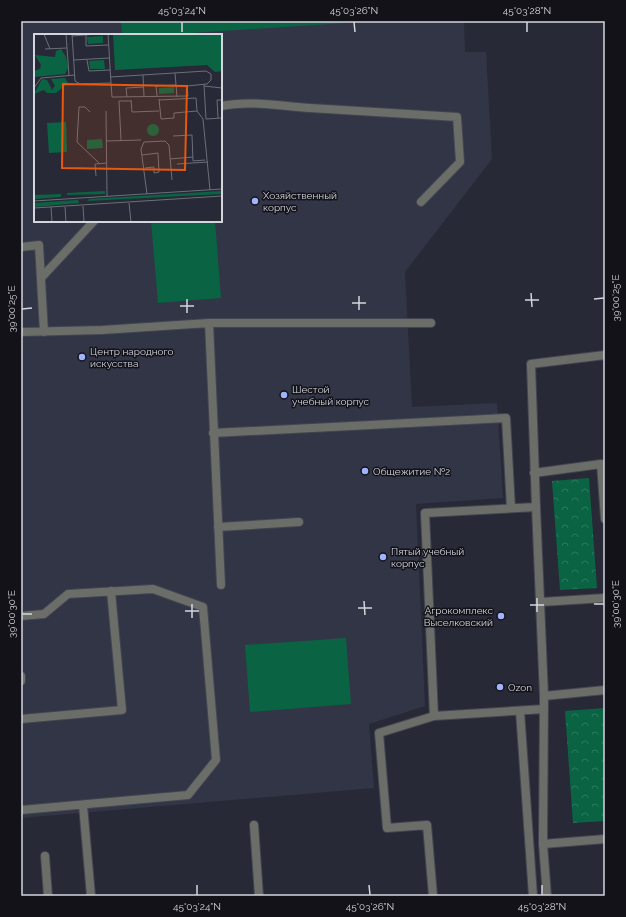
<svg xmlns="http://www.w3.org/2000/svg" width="626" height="917" font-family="Raleway,sans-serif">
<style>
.built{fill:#323546;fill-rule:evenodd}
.grass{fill:#0a6443}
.park{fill:url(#park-crowns)}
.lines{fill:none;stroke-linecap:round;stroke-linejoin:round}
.lane-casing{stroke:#434551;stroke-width:10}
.lane{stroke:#6b6e68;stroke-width:8}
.ticks{fill:none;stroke:#d4d6de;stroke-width:1.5}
.poi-dot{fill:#a1b3fd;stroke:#121218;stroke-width:1.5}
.labels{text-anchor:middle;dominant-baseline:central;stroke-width:3;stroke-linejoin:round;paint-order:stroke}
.poi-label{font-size:10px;fill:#d4d6de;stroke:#121218;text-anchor:start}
.inset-road{fill:none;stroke:#6c6e79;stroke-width:1}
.view{fill:#e8590c;fill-opacity:0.15;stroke:#e8590c;stroke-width:2}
.inset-edge{fill:none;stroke:#d4d6de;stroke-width:2}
.neatline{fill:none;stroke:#d4d6de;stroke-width:1.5}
.ticks-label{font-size:10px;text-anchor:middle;fill:#d4d6de}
</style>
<defs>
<pattern id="park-crowns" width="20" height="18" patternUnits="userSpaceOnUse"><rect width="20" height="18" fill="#0a6443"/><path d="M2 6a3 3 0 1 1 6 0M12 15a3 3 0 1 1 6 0" fill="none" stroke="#2d795e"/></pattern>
</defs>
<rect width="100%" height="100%" fill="#272936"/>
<path class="built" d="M21,21h443l1,31h21l6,107 -87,113 7,135 85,-4 6,95 -87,6 9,202 -56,18 5,64 -353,30zM35,35h186v186h-186z"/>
<path class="grass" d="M121,21h224v2l-185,12h-38z
M151,221h64l6,77 -63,5z
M346,638l5,66 -101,8 -5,-67z"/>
<path class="park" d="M589,478l8,110 -37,2 -8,-109z
M605,708v113l-32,2 -8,-112z"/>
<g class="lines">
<defs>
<path id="lane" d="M221,106c29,-6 59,0 89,2 49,3 98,6 147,9l3,45 -39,40
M21,247l18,-2 5,87
M41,278l53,-57
M209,323l12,262
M21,332l81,-2 107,-7h222
M213,433l293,-15 5,90
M534,473l67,-9 4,55
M218,527l81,-5
M541,602l64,-4
M21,616l23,-2 24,-20 85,-5 50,18 13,153 -28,35 -167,15
M21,676v5
M544,696l61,-6
M520,711l13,185
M434,716l-9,-203 111,-6
M21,719l101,-9 -11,-119
M83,805l8,91
M254,825l5,71
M543,844l62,-5
M45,856l3,40
M433,896l-6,-71 -40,3 -8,-95 55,-17 110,-7
M547,896l-4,-52 1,-148 -8,-189 -5,-143 74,-9"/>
</defs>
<use href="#lane" class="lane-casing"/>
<use href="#lane" class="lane"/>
</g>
<path class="ticks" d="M182,22v10M354,22l1,10M527,22v10M531,293l1,14M359,296v14M187,299v14M594,299l10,-1M525,300h14M352,303h14M180,306h14M22,309l10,-1M537,598v14M364,601l1,14M192,604v14M594,604h10M530,605h14M358,608h14M185,611h14M22,614h10M197,885v10M369,885l1,10M542,885v10"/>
<g class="poi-dot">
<circle cx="255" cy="201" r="4"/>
<circle cx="82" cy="357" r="4"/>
<circle cx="284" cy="395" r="4"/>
<circle cx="365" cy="471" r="4"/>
<circle cx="383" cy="557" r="4"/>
<circle cx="501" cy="616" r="4"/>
<circle cx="500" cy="687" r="4"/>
</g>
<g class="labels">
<g class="poi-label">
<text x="263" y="195">Хозяйственный<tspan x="263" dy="12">корпус</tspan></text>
<text x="90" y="351">Центр народного<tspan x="90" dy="12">искусства</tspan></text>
<text x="292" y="389">Шестой<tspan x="292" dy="12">учебный корпус</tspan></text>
<text x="373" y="471">Общежитие №2</text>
<text x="391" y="551">Пятый учебный<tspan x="391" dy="12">корпус</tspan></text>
<text x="493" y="610" text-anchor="end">Агрокомплекс<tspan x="493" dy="12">Выселковский</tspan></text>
<text x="508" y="687">Ozon</text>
</g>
</g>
<g transform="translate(34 34)">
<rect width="188" height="188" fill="#272936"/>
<path d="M79,0h109v37l-7,1 -8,-7 -92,5zM32,88l1,30 -18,1 -2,-30zM113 96a6 6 0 1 1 12 0a6 6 0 1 1-12 0ZM68,105l1,9 -16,1v-9zM71,157v3l-38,1v-2zM188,157v3l-135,7 2,-2zM27,160v3l-27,2v-4zM44,166l1,3 -45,4v-4z" fill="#0a6443"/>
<path d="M27,15l5,8 2,11 -3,6 -31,3v-6l6,-2 1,-4 -6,-10 20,2 1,-6zM31,44l3,5 -12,10h-9l-3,-3 -10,4 8,-15 5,1 5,10 3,-4 -4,-7z" fill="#0a6443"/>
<path d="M69,2v7l-15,1 -1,-7zM70,26l1,9h-15l-1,-8zM140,53v6l-15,1v-6z" fill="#0a6443"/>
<path class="inset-road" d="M10,0l6,15M32,0l3,42M38,0l3,47 5,3 31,-1 1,14 76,-1 -1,-10 20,-2 4,-4v-6l-5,-3 -96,6M74,0l3,49M52,1v11l22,-1M38,2l26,-2M11,15l22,-1M40,26l35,-2M53,26l2,11 21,-1M141,39l2,24M109,41l1,22M170,51l2,34 16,-1M170,52l18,2M0,54l7,-10 34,-3M123,62l-1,-10 20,-1M93,63l-1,-9 18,-1M125,65l2,20 13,-1v-5l23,-2M97,66l1,12 27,-1M125,66l37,-2 1,13 6,8 7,71M72,77l1,85M56,78l-5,-5h-6l-2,35 22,21M184,84l-1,-18h5M139,102l19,-1 1,26 12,-1M87,106l-2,-39h12M72,107l35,-1M108,121l16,-2 1,19 -5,1v-6l-9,1M136,125l23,-2M143,130l31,-2M62,142l-1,-12 12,-1M113,160l-6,-45 3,-7 21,-1 4,4 3,35M0,167l188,-12M95,169l2,19M49,172l1,16M17,173l1,15M31,173l1,15M0,174l188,-12"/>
<path class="view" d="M29,50l124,2 -2,84 -123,-2z"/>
<rect width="188" height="188" class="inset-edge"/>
</g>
<rect width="626" height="917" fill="none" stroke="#121218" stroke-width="44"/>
<rect x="22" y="22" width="582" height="873" class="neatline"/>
<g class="ticks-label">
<text x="182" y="14">45°03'24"N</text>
<text x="354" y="14">45°03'26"N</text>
<text x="527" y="14">45°03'28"N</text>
<text transform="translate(615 298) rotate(-90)" y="4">39°00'25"E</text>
<text transform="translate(11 309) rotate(-90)" y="4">39°00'25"E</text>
<text transform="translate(615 604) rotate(-90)" y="4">39°00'30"E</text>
<text transform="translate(11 614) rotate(-90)" y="4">39°00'30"E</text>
<text x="197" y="910">45°03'24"N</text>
<text x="370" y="910">45°03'26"N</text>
<text x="542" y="910">45°03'28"N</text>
</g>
</svg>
